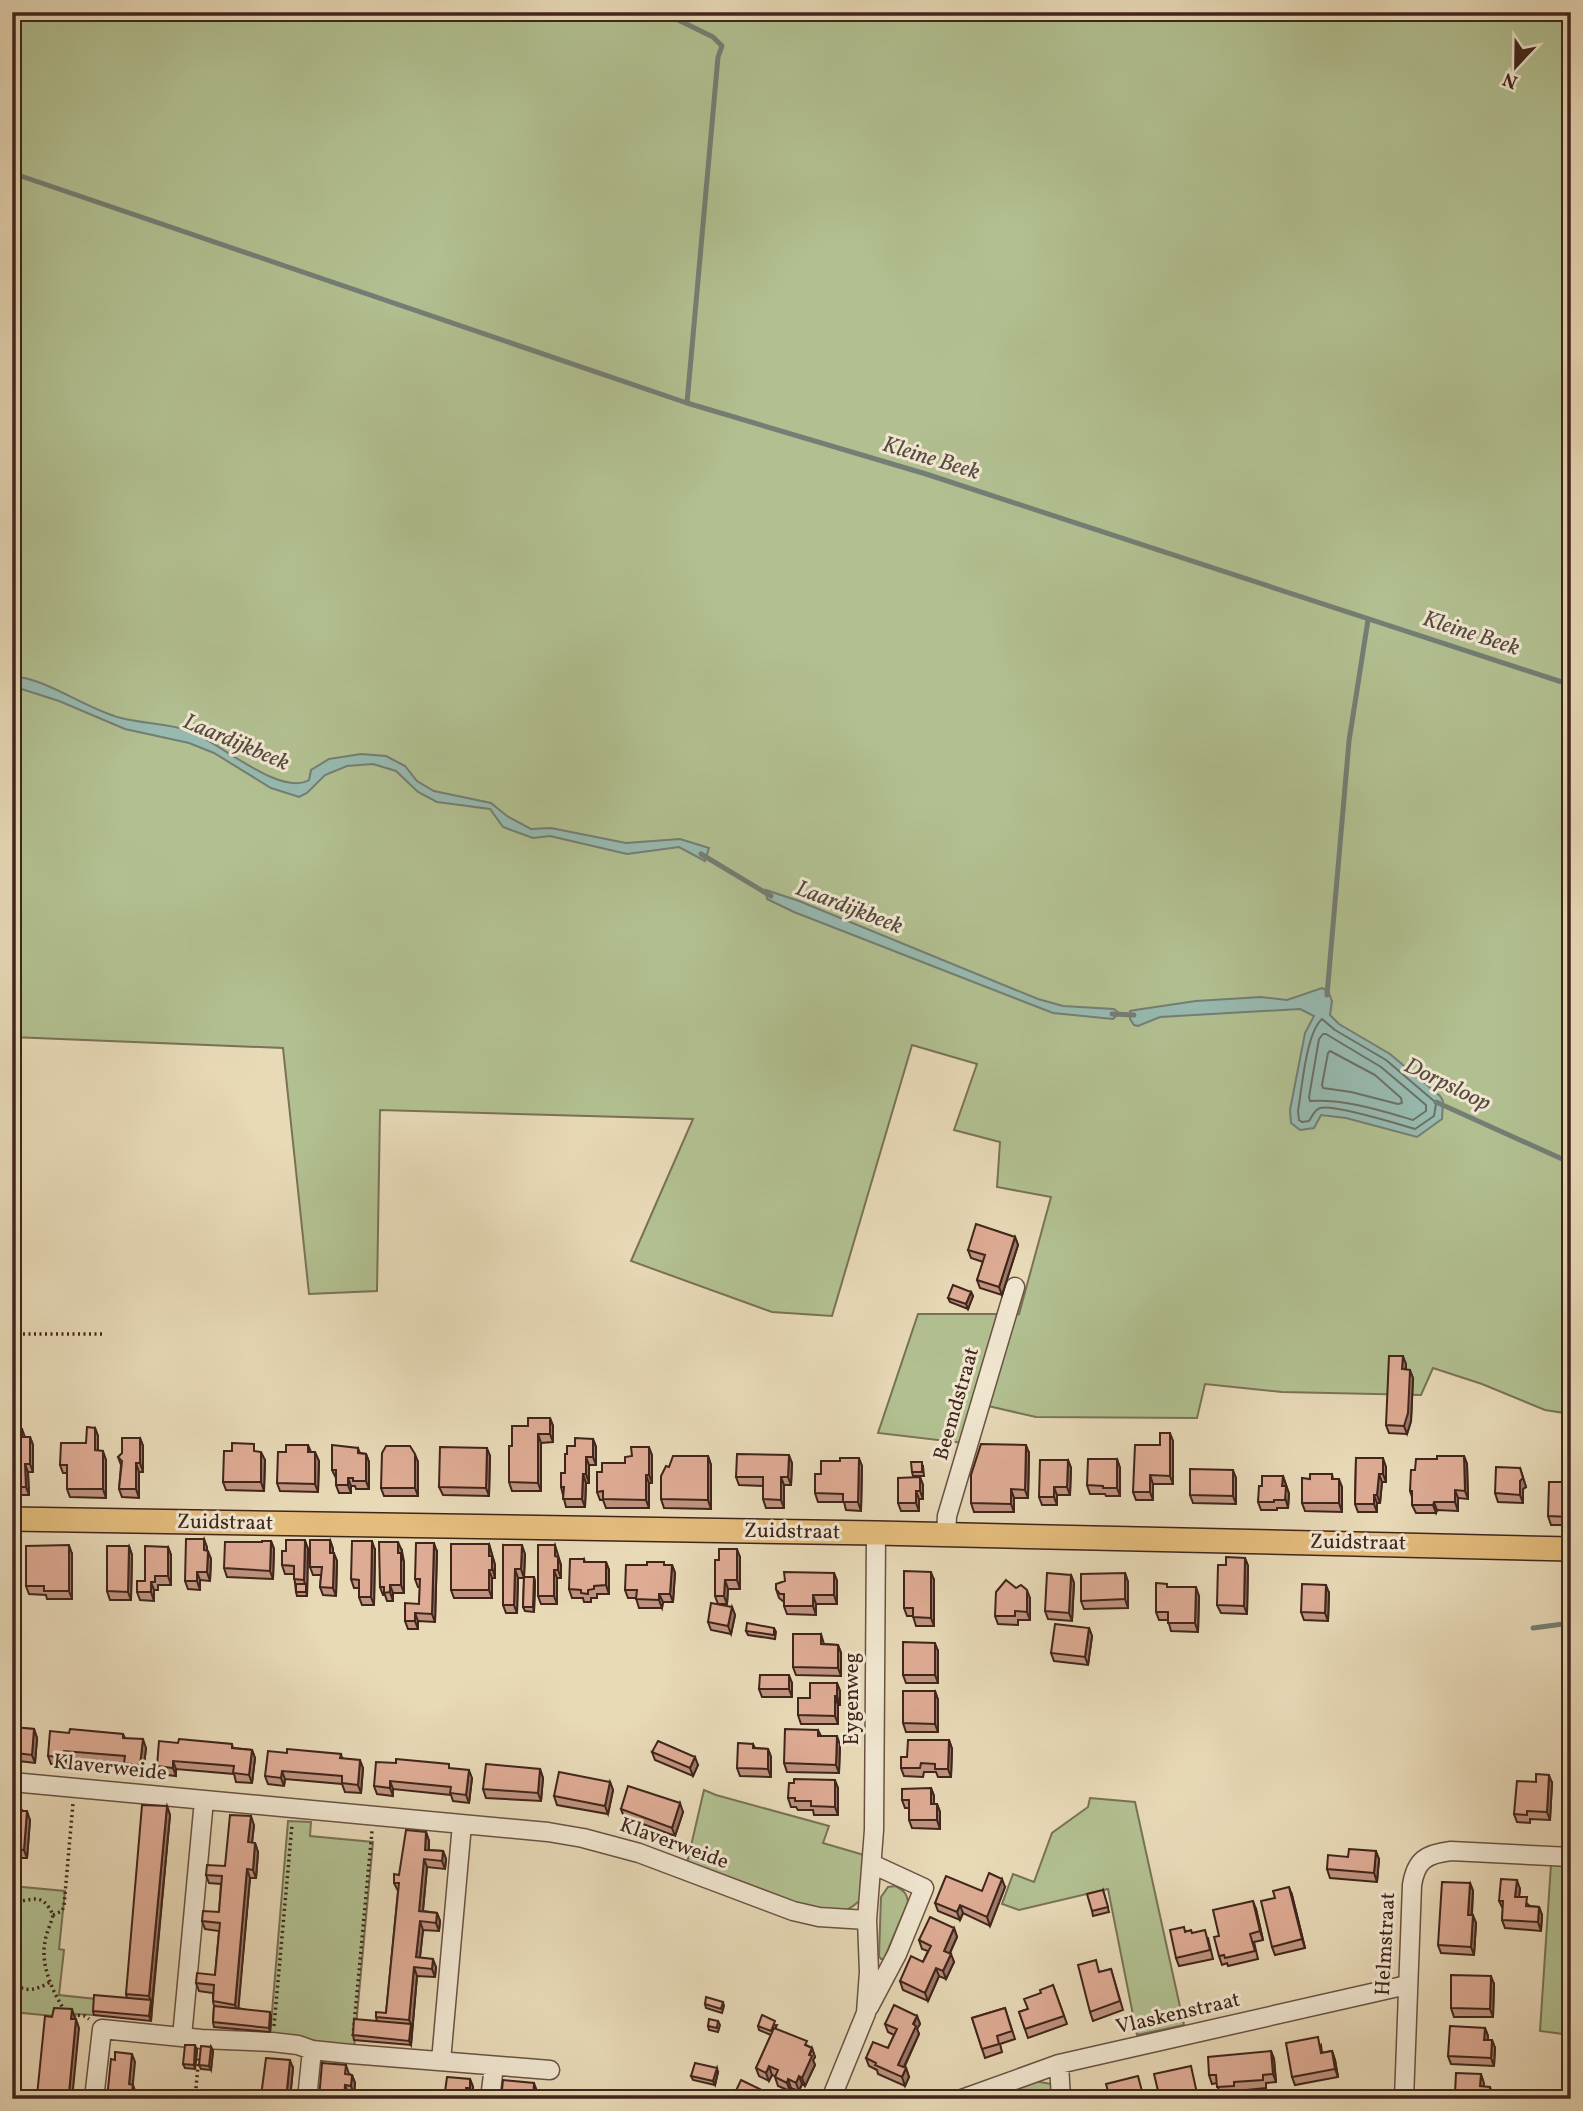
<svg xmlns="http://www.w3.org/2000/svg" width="1583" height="2111" font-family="Vollkorn,serif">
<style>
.green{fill:#b2c091;stroke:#797256;stroke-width:2}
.water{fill:#97bab0;stroke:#747e74;stroke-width:2}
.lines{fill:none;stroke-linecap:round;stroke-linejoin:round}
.shore{stroke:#6c7066;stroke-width:2}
.stream{stroke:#747e74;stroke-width:5}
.minor-casing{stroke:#6a5242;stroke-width:21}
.major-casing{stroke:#40251b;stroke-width:26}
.path{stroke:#40251b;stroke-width:3.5;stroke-dasharray:2 3.5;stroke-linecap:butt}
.minor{stroke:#f0e6d0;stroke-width:18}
.major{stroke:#e4bc7c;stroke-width:23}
.wall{fill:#bf937f;stroke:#40251b;stroke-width:2}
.shaded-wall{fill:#9b7868;stroke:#40251b;stroke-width:2}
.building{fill:#deab94;stroke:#40251b;stroke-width:2}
.labels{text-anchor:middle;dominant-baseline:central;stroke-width:6;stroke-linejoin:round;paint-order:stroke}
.street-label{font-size:21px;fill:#40251b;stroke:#f0e6d0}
.water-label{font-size:23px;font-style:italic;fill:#564a40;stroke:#f0e6d0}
</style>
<rect width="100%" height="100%" fill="#e8d9b7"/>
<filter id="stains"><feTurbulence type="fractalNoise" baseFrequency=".00286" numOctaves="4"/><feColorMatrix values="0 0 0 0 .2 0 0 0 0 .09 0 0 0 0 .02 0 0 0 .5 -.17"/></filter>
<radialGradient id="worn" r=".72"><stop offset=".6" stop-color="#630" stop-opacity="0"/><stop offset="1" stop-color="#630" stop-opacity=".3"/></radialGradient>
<path class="green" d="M12,12h1559v1402l-26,-4 -63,-26 -49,-16 -12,27 -139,-3 -77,-8 -8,34 -161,-1 -48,-11 24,-91 7,-1 32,-117 -54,-10 3,-45 -46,-12 23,-66 -65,-19 -80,271 -60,-4 -141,-51 62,-142 -313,-9 -3,181 -68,3 -26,-246 -271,-11z
M918,1314h83l-38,129 -85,-10z
M704,1790l12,5 113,31 -6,17 41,12 -3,44c-4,4 -8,8 -13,10 -28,12 -129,-34 -161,-46z
M1090,1798l45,4 49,223 -47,10 -29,-146 -89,21 -17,-6 11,-30 21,8 18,-49 36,-26z
M288,1821l23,1 -1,14 63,6 -19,206 -38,-2v-5l-46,-5z
M1551,1864l20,1v170l-31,-4z
M12,1886l53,5 -6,58 5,1 -5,45 37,4 -2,16 -18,-1 -1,4 -63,-6z
M895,1886c8,4 12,7 13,16l-24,57h-3l-2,-3 2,-59 7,-10z
M1034,2081l18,3 3,15h-65z"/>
<path class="water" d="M12,676c37,3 73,33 109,42 23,6 47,5 69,13 29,11 90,66 119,49l2,-10 18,-11 32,-5 25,2 19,10 12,15 17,10 57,12 16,13 24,13 20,-1 75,15 54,-4 29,9 -4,13 -26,-14 -52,7 -77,-18 -17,2 -30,-11 -13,-18 -53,-7 -19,-10 -22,-21 -23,-7 -26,2 -22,9 -18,18 -8,4 -28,-9 -57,-35 -25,-10 -64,-14 -66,-28 -47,-15z
M766,890l33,11 239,98 25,7 51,3 5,4 -6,6 -60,-6 -259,-101 -27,-13z
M1322,988l6,3 4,10 -2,14 9,9 51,30 50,42 3,5 -1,18 -25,18 -71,-19 -25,-3 -7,13 -14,2 -9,-7 -1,-13 15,-77 9,-17 -14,-7 -140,8 -22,9 -4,-1 -4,-6v-8l5,-1 61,-9 65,-4 26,3z"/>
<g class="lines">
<path class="shore" d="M1322,1019l13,11 51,30 48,41 2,3 -2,12 -19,13c-17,-5 -81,-25 -95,-21 -6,2 -8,9 -11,13l-7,1 -3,-2 -1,-9c4,-23 8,-78 24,-92z
M1323,1034h3l55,33 45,38v6l-13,9c-34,-10 -68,-21 -103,-19l-1,-4 10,-58z
M1330,1051l45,24 26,23 1,5 -4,1 -47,-12 -28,-4 -1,-3 6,-32z"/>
<path class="stream" d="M662,12l51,25 9,9 -4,11 -31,346 239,71 645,211
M12,173l675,230
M701,854l70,42
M1327,995l22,-254 19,-121
M1112,1014l22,1
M1436,1102l135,61
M1533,1628l38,-5"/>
<defs>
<path id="minor" d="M946,1535l1,-19 68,-229
M12,1782l536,50 35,6 56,15 154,58 26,6 48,3
M869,2007l28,-53 27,-66 -52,-24
M182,2037l22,-237
M441,2061l21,-237
M1059,2064l2,35
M94,2099l8,-70 99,10 71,3 26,3 14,5 39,4 199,16
M307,2099l5,-49
M490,2099l4,-33
M831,2099l35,-86 3,-41 -2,-52 7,-90 2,-297
M962,2099l97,-35 348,-79
M1404,2099l8,-214c4,-25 14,-31 39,-34l120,6"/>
<path id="major" d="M12,1519l864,14 695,16"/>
</defs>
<use href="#minor" class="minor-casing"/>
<use href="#major" class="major-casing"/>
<path class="path" d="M12,1334h90
M12,1902c21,-1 30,-11 41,13 -2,9 -7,18 -8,27 -5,24 9,53 22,72l18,2 4,3
M53,1915l9,-4 2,-5 9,-103
M18,1975l-3,8c9,11 24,6 35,-1
M274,2026l18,-201
M353,2036l19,-205
M195,2099l4,-44"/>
<use href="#minor" class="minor"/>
<use href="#major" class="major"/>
</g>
<path class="wall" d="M1015,1237l3,8 -16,50 -22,-7 -3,-8 6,-18 -12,-4 -3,-8z
M971,1292l2,4 -5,13 -18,-7 -2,-4z
M1406,1364v5l7,9 -2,43 -4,13 -18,-1 -3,-8z
M550,1418l3,8v16l-12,1v48h-29l-3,-9 3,-36 16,-20z
M12,1423l2,6h8l3,8h5l3,8v27h-5l1,23h-17z
M95,1428l3,8v15l8,9v38l-36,-1 -3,-8v-16h-4l-3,-8 26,-22z
M140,1438l3,8v26h-4v26l-17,-1 -3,-8 2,-24 -3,-8z
M593,1439l3,8v18h-7v18h-3l-1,24h-19l-5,-20 4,-14 2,-19 8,-8z
M1173,1441v43h-20v16h-17l-3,-8 27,-47z
M308,1445l3,7 8,9 -1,31 -38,-1 -3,-8 9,-31z
M358,1448l2,5 6,1 3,8v27h-13l-1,-3h-4v7h-12l-3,-8v-7l-4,-8z
M257,1452l8,8 -1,31 -38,-1 -3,-8z
M1029,1453l-1,45h-14v14h-40l-3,-9z
M652,1455v28h-3v25h-43l-3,-8h-3l-3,-8 5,-20 23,-9 7,-7z
M490,1456l-1,40 -46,-1 -4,-8z
M708,1456l3,9v44l-47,-1 -3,-9 8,-32z
M1464,1456l3,8 1,35 -10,-1v13l-21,-1 -1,3h-20l-4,-8v-8l-2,-6 5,-21 22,-11z
M1356,1458l30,9v15h-4l-2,21h-3v9h-19l-3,-8z
M1117,1459l3,9v28h-14l-1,-2h-15l-3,-9z
M1068,1460l3,8 -1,27h-13v10h-15l-3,-8z
M418,1462v34h-34l-3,-8z
M792,1463l-1,22h-7v23h-18l-3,-9v-13l-24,-1 -3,-8z
M862,1466l-1,45 -15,-1 -2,-8h-26l-3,-9 6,-19z
M923,1466l1,10h-11l-1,-4z
M1520,1468l6,19 -3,2v14l-25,-1 -3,-9z
M1332,1474l1,5 9,8v25l-37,-1 -3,-8 8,-24z
M1283,1476l6,18 -1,14h-11v2h-16l-3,-8 4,-16z
M920,1477l3,8v14h-4v12h-18l-3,-8z
M1236,1478v26l-43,-1 -3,-8z
M1571,1482v43h-20l-3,-9z
M204,1539l3,12 4,8 -1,22 -10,-1v10l-12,-1 -3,-8z
M330,1540l3,9v4l4,8 -1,35 -13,-1 -3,-8 1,-12h-8l-3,-8z
M271,1541l3,8 -1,30 -46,-2 -3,-9 38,-26z
M489,1544l6,21v13h-3v20h-38l-3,-8z
M503,1545l22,9 -1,23h10l1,5 -1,30 -9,-1 -2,-4 1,-29h-6l-1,35h-11l-3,-8z
M555,1545l6,20v13h-4v26h-16l-3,-8z
M129,1546l3,9 -1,45h-21l-3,-9z
M168,1547l3,8v30h-13v5h-4v11l-14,-1 -3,-8z
M308,1549l-1,47h-10l-1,-4 -2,-18h-9l-3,-9z
M375,1550l-1,55h-12l-3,-8v-9h-5l-3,-9z
M402,1551l2,11v31h-11v8h-6l-2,-6h-2l-3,-8z
M437,1552l-2,70 -17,-1v8h-10l-3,-8 14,-17 1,-17h-2l-3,-8z
M72,1554v45h-25l-1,-4 -17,-1 -3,-8z
M740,1557v32h-12l-1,15h-9l-3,-8 4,-36z
M1245,1558l3,8 -1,48 -26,-1 -4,-8 9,-40z
M584,1559l1,3h21l3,8v24h-12v4h-6v4h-7l-1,-4h-11l-3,-9z
M665,1565h7l3,8 -2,29h-10l-1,6h-23l-3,-10h-8l-3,-8z
M834,1573l3,8v23h-21v11l-29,-1 -3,-8v-4l-5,-4 -3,-9z
M1125,1573l3,9v26l-44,1 -3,-8z
M1071,1575l3,8 -2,38 -24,-2 -3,-8z
M934,1580v46h-18l-3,-10h-6l-3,-8z
M1168,1587l31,9 -1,36 -27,-1 -3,-11h-9l-3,-8z
M1016,1588l14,10v22h-12v5l-20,-1 -3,-8z
M1329,1593l-1,28 -24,-1 -3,-8z
M732,1607l3,8 -4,19 -20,-4 -3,-8z
M774,1628l2,4 -1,7 -27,-4 -2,-4z
M1089,1628l3,8 -4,29 -34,-4 -3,-8z
M821,1634l3,10 14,1 3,8v23l-45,-1 -3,-8z
M938,1651v32h-32l-3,-8z
M792,1683v14h-30l-3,-8z
M837,1683l3,8v14h-2v19h-37l-3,-9 12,-17z
M935,1691l3,9v32h-32l-3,-9z
M12,1723l4,5 18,1 3,9 -2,25 -16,-2 -3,-7h-4z
M818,1730l3,6 19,9 -1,28 -52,-1 -3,-9z
M69,1733l54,1 2,4 21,10 -3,25 -15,-2 -3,-7 -58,-5v7l-16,-2 -3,-8z
M949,1740l3,9 -1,28h-13l-2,-5h-12l-1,5 -19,-1 -3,-8 6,-11z
M178,1743l54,1 1,4 19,2 3,8 -3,25 -16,-1 -2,-8 -58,-5v7l-16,-2 -3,-8z
M753,1744l2,4 13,1 3,8v20l-31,-1 -3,-8z
M652,1752l46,13 -5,11 -38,-16z
M287,1753l54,1 1,4 21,10 -2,25 -16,-1 -3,-8 -57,-5 -1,7 -16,-2 -3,-8z
M396,1763l55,6 21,9 -3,25 -16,-2 -2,-6 -58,-6v7l-16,-2 -3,-8z
M540,1769l3,9 -2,23 -55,-3 -3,-9z
M610,1782l3,8 -5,24 -51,-9 -3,-9z
M1552,1783l-2,37 -20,-1v4l-13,-1 -3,-8z
M1571,1783v44l-6,-1 -3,-8z
M838,1788v27h-24l-1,-5h-15l-2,-3h-5l-3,-9z
M931,1788l3,8v8h3l3,8v17l-28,-1 -3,-8v-12h-4l-3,-8z
M12,1801l11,10 7,9 -3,38h-9v9l-6,-1z
M167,1806l3,9 -19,206 -57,-6 -1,-4 34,-13 -1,-4z
M621,1809l62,3 -8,24 -51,-19z
M254,1825l-2,18h3l3,9 -2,26h-6l-12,130 33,8 -1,16 -56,-5 -1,-5 1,-16 -1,-5v-8l-14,-2 -3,-8 19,-8 4,-44 -14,-2 -3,-8 17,-9 2,-28 -12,-1 -3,-8 19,-9z
M426,1832l3,9v9l14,1 3,8 -1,10 -18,-2 -4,44 14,2 3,8 -1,10 -16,-1 -3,27 16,10 -1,10 -18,-1 -6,69 -57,-5 -1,-5 24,-14 -1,-4 10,-4 12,-122 -4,-8z
M1348,1857l31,2 -2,23 -47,-4 -3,-9z
M1470,1883l3,8 -1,24 4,8 -2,32 -33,-2 -3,-8z
M1005,1887l-15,39 -27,-13 -3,7 -22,-9 -3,-8 47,-12z
M1520,1889l-1,8 11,9 9,1 3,8 -1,16 -36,-3 -3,-8 1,-11 -4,-8z
M1103,1890l6,22 -16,4 -1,-5z
M1292,1895l13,53 -30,7 -3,-8z
M1256,1909l7,31 -9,2 4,17 -30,7 -1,-3 -5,2 -3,-9v-20z
M954,1928l3,9 -7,16 4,9 -8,17 -7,-3 -11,25 -25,-11 -3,-9 23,-19 5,-11 -6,-2 -3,-9z
M1186,1931l22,7 5,21 -34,7 -3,-8z
M1111,1969l12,41 -30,11 -3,-9 10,-40z
M1494,1984l-1,33h-39l-3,-9z
M1053,1985l14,39 -39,14 -9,-26 9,-3 13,-16z
M723,2002l1,4 -2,7 -16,-5 -1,-4z
M1005,2008l10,31 -15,5 2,8 -17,6 -13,-40z
M917,2016l3,8 -3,5 2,5 -15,34h2l3,9 -4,9 -27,-12 -1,-4 -8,-4 -3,-8 22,-10 6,-13 -6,-3 -3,-8z
M718,2021l2,4 -2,7 -9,-2 -1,-4z
M777,2025l-2,4 37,19 3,9 -2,3 2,5 -10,21 -3,-2 -3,7 -8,-3 -1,3 -12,-5 -3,-9v-1l-3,-1 -3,6 -10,-5 -3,-8 15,-33 -12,-5 -1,-4z
M1485,2028l3,8 -1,4h5l3,8 -1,18 -43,-2 -3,-8z
M1321,2045l1,8 10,-2 3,9 3,17 -43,8 -3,-8z
M211,2047l2,4 -2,19 -10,-1 -2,-4z
M197,2050l-2,19 -10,-1 -2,-4z
M1271,2051l3,8 2,23 -10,1v5l-29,3v4l-17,1 -3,-13 -5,1 -3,-9z
M346,2065l3,9 3,1 3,8 -1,11 -6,-1 -29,6z
M293,2068l-3,31h-28l-1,-3z
M718,2072l-3,13 -22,-5 -2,-4z
M470,2079l3,8v10l-29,2z"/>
<path class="shaded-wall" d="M1015,1237l3,8 -16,50 -3,-8z
M971,1292l2,4 -5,13 -2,-5z
M1403,1356l3,8 -1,14 -3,-9z
M1410,1370l3,8 -2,43 -4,13 -3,-8z
M550,1418l3,8v16l-3,-8z
M95,1428l3,8v23l-3,-9z
M1170,1433l3,8v43l-3,-8z
M538,1434l3,9v48l-3,-8z
M30,1437l3,8v27l-3,-8z
M140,1438l3,8v26l-3,-9z
M593,1439l3,8v18l-3,-8z
M1026,1445l3,8 -1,45 -3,-8z
M649,1447l3,8v28l-3,-8z
M487,1448l3,8 -1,40 -3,-8z
M103,1451l3,9v38l-3,-9z
M261,1452l4,8 -1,31 -3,-9z
M315,1452l4,9 -1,31 -3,-8z
M366,1454l3,8v27l-3,-8z
M415,1454l3,8v34l-3,-8z
M789,1455l3,8 -1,22 -3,-8z
M708,1456l3,9v44l-3,-9z
M1464,1456l3,8 1,35 -3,-8z
M586,1457l3,8v18l-3,-9z
M859,1458l3,8 -1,45 -3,-9z
M1383,1458l3,9v15l-3,-8z
M1117,1459l3,9v28l-3,-8z
M1068,1460l3,8 -1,27 -3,-8z
M136,1463l3,9v26l-3,-9z
M25,1464l3,8 1,23 -3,-8z
M1520,1468l6,19 -3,2v14l-3,-8z
M1233,1470l3,8v26l-3,-8z
M583,1474l3,9 -1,24 -3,-8z
M1379,1474l3,8 -2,21 -3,-8z
M646,1475l3,8v25l-3,-8z
M1150,1475l3,9v16l-3,-8z
M1283,1476l6,18 -1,14 -6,-22z
M781,1477l3,8v23l-3,-8z
M920,1477l3,8v14l-3,-8z
M348,1478l3,8v7l-3,-8z
M1339,1479l3,8v25l-3,-9z
M1054,1487l3,8v10l-3,-8z
M1011,1489l3,9v14l-3,-8z
M1455,1490l3,8v13l-3,-9z
M916,1491l3,8v12l-3,-8z
M1374,1495l3,8v9l-3,-8z
M1434,1502l3,8 -1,3 -3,-8z
M204,1539l3,8v12l-3,-9z
M305,1540l3,9 -1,47 -3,-16z
M330,1540l3,9v12l-3,-8z
M271,1541l3,8 -1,30 -3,-8z
M372,1541l3,9 -1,55 -3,-8z
M398,1542l4,9 -1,11 -3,-9z
M434,1543l3,9 -2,70 -3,-8z
M489,1544l6,21v13l-6,-22z
M69,1545l3,9v45l-3,-8z
M522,1545l3,9 -1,24 -3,-9z
M129,1546l3,9 -1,45 -3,-8z
M168,1547l3,8v30l-3,-9z
M737,1549l3,8v32l-3,-9z
M208,1551l3,8 -1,22 -3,-9z
M334,1553l3,8 -1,35 -3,-8z
M401,1553l3,9v31l-3,-8z
M12,1556l1,3v27l-1,-1z
M558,1557l3,8v13l-3,-8z
M1245,1558l3,8 -1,48 -3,-8z
M606,1562l3,8v24l-3,-9z
M672,1565l3,8 -2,29 -3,-8z
M515,1569l3,9 -1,35 -3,-8z
M489,1570l3,8v20l-3,-8z
M554,1570l3,8v26l-3,-8z
M197,1572l3,8v10l-3,-9z
M931,1572l3,8v46l-3,-8z
M834,1573l3,8v23l-3,-9z
M1125,1573l3,9v26l-3,-9z
M1071,1575l3,8 -2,38 -3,-8z
M534,1577l1,5 -1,30 -1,-5z
M725,1580l3,9 -1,15 -3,-8z
M151,1582l3,8v11l-3,-9z
M390,1585l3,8v8l-3,-9z
M1326,1585l3,8 -1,28 -3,-8z
M1196,1587l3,9 -1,36 -3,-9z
M1027,1590l3,8v22l-3,-8z
M659,1594l4,8 -1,6 -3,-8z
M813,1595l3,9v11l-3,-9z
M732,1607l3,8 -4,19 -3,-8z
M415,1613l3,8v8l-3,-8z
M1089,1628l3,8 -4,29 -3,-8z
M935,1643l3,8v32l-3,-8z
M838,1645l3,8v23l-3,-8z
M789,1675l3,8v14l-3,-8z
M837,1683l3,8v14l-3,-9z
M935,1691l3,9v32l-3,-8z
M835,1696l3,9v19l-3,-8z
M34,1729l3,9 -2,25 -3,-8z
M837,1736l3,9 -1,28 -3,-8z
M143,1739l3,9 -3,25 -3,-8z
M949,1740l3,9 -1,28 -3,-8z
M768,1749l3,8v20l-3,-8z
M252,1750l3,8 -3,25 -3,-8z
M64,1751l3,8v7l-3,-9z
M695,1757l3,8 -5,11 -3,-8z
M360,1760l3,8 -2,25 -3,-8z
M173,1761l3,8v7l-3,-8z
M540,1769l3,9 -2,23 -3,-8z
M469,1770l3,8 -3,25 -3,-8z
M282,1771l3,8 -1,7 -3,-8z
M1549,1775l3,8 -2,37 -3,-8z
M835,1780l3,8v27l-3,-8z
M390,1781l3,8v7l-3,-8z
M610,1782l3,8 -5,24 -3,-8z
M931,1788l3,8v16l-3,-8z
M680,1803l3,9 -8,24 -3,-8z
M937,1804l3,8v17l-3,-9z
M167,1806l3,9 -18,189 -3,-8z
M27,1811l3,9 -3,38 -3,-8z
M251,1816l3,9 -3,26 -3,-9z
M426,1832l3,9 -1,18 -3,-9z
M255,1843l3,9 -2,26 -3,-8z
M15,1849l3,9v9l-3,-9z
M443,1851l3,8 -1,10 -3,-8z
M1376,1851l3,8 -2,23 -3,-9z
M424,1859l3,8 -5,52 -3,-8z
M247,1869l3,9 -12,135 -3,-8z
M1002,1879l3,8 -15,39 -3,-9z
M1517,1880l3,9 -2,16 -3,-8z
M1470,1883l3,8 -2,32 -3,-8z
M1289,1887l3,8 13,53 -3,-9z
M1253,1901l3,8 7,31 -3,-9z
M960,1905l3,8 -3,7 -3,-8z
M1539,1907l3,8 -1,16 -3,-9z
M437,1913l3,8 -1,10 -3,-8z
M1473,1915l3,8 -2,32 -3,-8z
M420,1921l3,9 -4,35 -3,-8z
M954,1928l3,9 -10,22 -3,-8z
M951,1954l3,8 -8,17 -3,-8z
M433,1959l3,8 -1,10 -3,-8z
M414,1967l3,9 -6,69 -2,-4 2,-17 -2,-4z
M936,1968l3,8 -11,25 -3,-8z
M1491,1976l3,8 -1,33 -3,-8z
M151,2000l1,4 -1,17 -2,-5z
M72,2009l3,9 -1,9 -3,-8z
M270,2012l1,4 -1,16 -1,-4z
M917,2016l3,8 -3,5 2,5 -18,39 -3,-8z
M76,2019l3,9 -7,71h-2l-1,-6z
M1485,2028l3,8 -1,12 -3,-8z
M1492,2040l3,8 -1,18 -3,-8z
M195,2045l2,5 -2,19 -1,-4z
M211,2047l2,4 -2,19 -2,-4z
M812,2048l3,9 -2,3 2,5 -10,21 -3,-8z
M1271,2051l3,8 2,23 -3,-8z
M1332,2051l3,9 3,17 -3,-8z
M132,2054l3,8 -3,31 -3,-9z
M290,2060l3,8 -3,31h-4z
M769,2066l3,9 -3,6 -3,-8z
M717,2068l1,4 -3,13 -2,-4z
M906,2068l3,9 -4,9 -3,-9z
M1481,2074l3,9 -1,11 -3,-8z
M352,2075l3,8 -1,11 -3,-8z
M799,2076l3,8 -3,7 -3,-8z
M470,2079l3,8v10l-3,-9z
M788,2079l3,9 -1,3 -3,-8z
M534,2083l3,8 -1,8h-3z
M133,2085l3,8 -1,6h-4z
M345,2085l3,8v6h-4z
M1490,2087l3,8v4h-3z"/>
<path class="building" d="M976,1224l39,13 -16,50 -22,-7 8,-25 -17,-5z
M953,1285l18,7 -5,12 -18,-6z
M1389,1356h14l-1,13 8,1 -2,43 -4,13 -18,-1z
M528,1418h22v16h-12v49l-29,-1v-36h3v-20h16z
M87,1427l8,1v22l8,1v38h-36v-24h-7l1,-22h25z
M12,1428l10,1v8h8v27h-5l1,23h-14z
M1160,1433h10v43l-20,-1v17h-17l2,-47h25z
M122,1438h18v25h-4v26h-17l3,-28 -4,-4 4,-4z
M575,1438l18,1v18h-7v17h-3l-1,25h-19l1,-12h-3v-14h4v-19h2v-8h8z
M232,1443l22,1v7l7,1v30h-38l1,-31h8z
M981,1444l45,1 -1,45 -14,-1v15l-40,-1v-28z
M286,1445h22v7h7v32l-38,-1 1,-31h8z
M332,1445l26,3v5l8,1v27h-13v-3h-5v7h-12v-15h-4z
M386,1446h24l5,8v34h-34l1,-35z
M440,1447l47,1 -1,40 -47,-1z
M631,1447h18v28h-3v25l-43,-1v-8l-6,1v-20h5v-9h23v-6l7,-1z
M737,1454l52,1 -1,22h-7v23l-18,-1v-22h-27z
M673,1456h35v44l-47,-1v-23l5,-10 3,1z
M1437,1456h27l1,35 -10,-1v12h-21l-1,3h-21v-14h-2l1,-21h4l1,-11h21z
M840,1458h19l-1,44h-15v-8l-28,-1v-19h6v-13h19z
M1356,1458h27v16h-4l-2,21h-3v9h-19z
M1088,1459h29v29h-14v-2l-16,-1z
M1040,1460h28l-1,27h-13v10h-15z
M911,1462h11v10h-10z
M1496,1467l24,1 3,10 -3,3v14l-25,-2z
M1190,1469l43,1v26l-43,-1z
M1310,1474h22v5h7v24h-37v-25l8,1z
M1262,1476h21l-1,10h4l-1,14h-11v2h-16l1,-16h3z
M920,1477v14h-4v12h-18v-25z
M1549,1482h22v35l-23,-1z
M186,1539h18v11l4,1 -1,21h-10v9h-12z
M286,1540h19l-1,40 -10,-1v-13l-12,-1v-14h4z
M310,1540h20v13h4l-1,35 -13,-1 2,-20h-12z
M262,1541h9l-1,30 -46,-3 1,-26h37z
M352,1541h20l-1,56h-12v-17l-8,-1z
M379,1542h19v11h3v32h-11v7l-6,1v-6h-4z
M416,1543h18l-2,71 -17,-1v8h-10v-18l14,1 1,-25h-5z
M451,1544h38v12h3v14h-3v20h-38z
M69,1545v46h-25v-5h-18v-40z
M503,1545h19l-1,24h-6l-1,36h-11z
M538,1545h17v11l3,1v13h-4v26h-16z
M107,1546h22l-1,46 -21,-1z
M145,1546l23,1v29h-13v6h-4v10h-14v-11h8z
M719,1549h18v31h-12l-1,16h-9v-36h4z
M1226,1557l19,1 -1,48 -27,-1 1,-40h8z
M570,1559h14v3h22v23l-12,1v3l-6,1v4l-7,-1v-3l-12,-1z
M647,1562h17v3h8l-2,29h-11v6l-23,-1 1,-9h-12l1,-25h21z
M904,1571l27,1v46l-18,-1v-9h-9z
M784,1572l50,1v22h-21v11h-29v-12h-4l-4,-5v-5l9,-3z
M1047,1573l24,2 -2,38 -24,-2z
M1125,1573v26l-44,2v-27z
M524,1577h10l-1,30h-10z
M1006,1580l10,8 5,-3 6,5v22l-12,-1v5h-20l1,-24z
M1156,1583l11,1v3h29l-1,36h-27v-11h-12z
M296,1584h10v8h-10z
M1302,1584l24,1 -1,28 -24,-1z
M711,1603l21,4 -4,19 -20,-4z
M747,1623l27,5v7l-28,-4z
M1055,1624l34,4 -4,29 -34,-4z
M793,1634h28v10l17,1v23l-45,-1z
M903,1642l32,1v32h-32z
M760,1675h29v14h-30z
M810,1683h27v13h-2v20l-37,-1v-17h12z
M903,1691h32v33l-32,-1z
M12,1723h2v4l20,2 -2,26 -16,-2v-7h-4z
M70,1729l53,5v4l20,1 -3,26 -16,-2 1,-7 -61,-5v6l-16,-1 2,-25 19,2z
M785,1729l33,1v6h19l-1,29 -52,-2z
M179,1739l53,5v4l20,2 -3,25 -16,-2 1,-7 -61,-5v7l-16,-2 2,-25 19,2z
M908,1740h41l-1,29h-13v-5l-14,-1 -1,5h-19v-11h6z
M658,1741l37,16 -5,11 -38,-16z
M738,1743l15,1v4l15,1v20l-31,-1z
M287,1749l54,5 -1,4 20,2 -2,25 -16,-2v-7l-60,-5 -1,7 -16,-2 3,-25 19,2z
M396,1759l53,5v4l20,2 -3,25 -16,-2 1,-6 -61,-6v7l-16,-2 2,-24 20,1z
M486,1764l54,5 -2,24 -55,-4z
M559,1772l51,10 -5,24 -51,-10z
M1536,1774l13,1 -2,37 -20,-1v4l-13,-1 3,-33 19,1z
M794,1779l41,1v27l-24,-1v-5h-16v-3h-7l1,-15h5z
M1564,1782l7,1v36l-9,-1z
M628,1786l52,17 -8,25 -51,-19z
M931,1788v16h6v16h-28v-20h-7v-11z
M12,1801l8,1 -1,9h8l-3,39 -9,-1v9h-3z
M142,1805l25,1 -18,190 -23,-2z
M230,1815l21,1 -3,26 7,1 -2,27 -6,-1 -12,136 -22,-4 1,-16 -18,-2 1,-10 18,2 5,-52 -18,-2 1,-10 16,1 3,-36 -16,-1 1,-10 18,1z
M406,1830l20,2 -1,18 18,1 -1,10 -18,-2 -5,52 18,2 -1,10 -16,-2 -4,36 17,2 -1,10 -18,-2 -5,53 -33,-3v-5l10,1 13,-130h-5v-9l5,1z
M1349,1849l27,2 -2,22 -47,-4 1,-14 20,2z
M989,1873l13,6 -15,38 -27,-12 -3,7 -22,-9 11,-27 36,15z
M1501,1879l16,1 -2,17h12l-1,9 13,1 -1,15 -36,-2 1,-19h-4z
M1442,1882l28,1 -2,32h5l-2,32 -33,-2z
M1289,1887l13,52 -30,8 -11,-46 14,-3 -2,-7z
M1103,1890l5,17 -16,4 -5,-17z
M1253,1901l7,30 -10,3 5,17 -30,7 -1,-3 -5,1 -5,-19 5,-1 -6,-26z
M930,1917l24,11 -10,23 7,3 -8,17 -7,-3 -11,25 -25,-12 11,-25 12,6 8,-16 -12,-6z
M1184,1927l1,5 6,-2 1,3 13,-3 5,20 -34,8 -6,-28z
M1096,1960l3,12 12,-3 9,32 -30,11 -12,-47z
M1451,1975l40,1 -1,33 -39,-1z
M1053,1985l11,31 -39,13 -6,-17 9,-3 -4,-10 17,-6 -1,-3z
M94,1995l57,5 -2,16 -56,-5z
M706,1997l17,5 -2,7 -16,-5z
M894,2005l23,11 -4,8 3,2 -18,39 8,3 -4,9 -27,-12 1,-2 -10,-5 7,-16 15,6 9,-19 -12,-5z
M214,2006l56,6 -1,16 -56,-6z
M54,2008l18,1 -1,10h5l-7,74 1,6h-32l-1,-3 8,-80 7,1z
M1005,2008l7,23 -15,5 2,8 -17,5 -10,-31z
M762,2015l13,6 -4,10 -13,-5z
M354,2019l57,5 -2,17 -56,-6z
M709,2019l9,2 -1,7 -9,-2z
M1450,2026l35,2 -1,12h8l-1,18 -43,-2z
M774,2028l33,13 -2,4 7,3 -3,7 3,1 -10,22 -3,-2 -3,7 -8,-4 -1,4 -12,-6 3,-7 -9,-4 -3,7 -10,-5z
M1318,2037l3,16 11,-2 3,18 -43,8 -6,-34z
M185,2045h10l-1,20 -11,-1z
M201,2046l10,1 -2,19 -10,-1z
M1271,2051l2,23 -10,1v5l-29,2v4l-17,1 -1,-12h-7l-1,-18z
M115,2052l17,2 -3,30 4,1 -2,14h-24l4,-40 4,1z
M266,2058l24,2 -4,39 -25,-3z
M322,2063l24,2 -1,9 7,1 -1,11 -6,-1 -1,14h-25z
M695,2063l22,5 -4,13 -22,-5z
M1191,2066l7,32 -38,1 -6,-25z
M1456,2073l25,1 -1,12 10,1v12h-41v-5h6z
M1138,2076l6,23h-34l-4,-15z
M447,2077l23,2v9h-4v7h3v4h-25z
M503,2080l31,3 -1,16h-32z
M741,2080l39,19h-48z"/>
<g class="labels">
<g class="street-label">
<text transform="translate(957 1404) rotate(-74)">Beemdstraat</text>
<text transform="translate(225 1523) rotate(1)">Zuidstraat</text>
<text transform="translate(792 1532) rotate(1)">Zuidstraat</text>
<text transform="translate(1358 1543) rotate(1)">Zuidstraat</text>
<text transform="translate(852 1699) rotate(-90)">Eygenweg</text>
<text transform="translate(110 1768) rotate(6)">Klaverweide</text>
<text transform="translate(674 1844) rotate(20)">Klaverweide</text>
<text transform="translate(1386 1944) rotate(-87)">Helmstraat</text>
<text transform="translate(1178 2014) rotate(-13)">Vlaskenstraat</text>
</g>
<g class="water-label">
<text transform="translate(931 459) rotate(17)">Kleine Beek</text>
<text transform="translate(1471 634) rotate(18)">Kleine Beek</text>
<text transform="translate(236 743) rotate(23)">Laardijkbeek</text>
<text transform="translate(849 908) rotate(21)">Laardijkbeek</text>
<text transform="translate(1447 1085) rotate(26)">Dorpsloop</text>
</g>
</g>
<rect width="1583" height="2111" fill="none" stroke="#e8d9b7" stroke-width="42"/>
<rect x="14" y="14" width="1555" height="2083" fill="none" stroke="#40251b" stroke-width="3.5"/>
<rect x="21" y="21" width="1541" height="2069" fill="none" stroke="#40251b" stroke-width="2"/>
<g transform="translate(1516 66) rotate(202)" stroke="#f0e6d0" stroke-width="5" paint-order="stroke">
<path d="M0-5L12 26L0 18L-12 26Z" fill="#40251b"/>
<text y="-10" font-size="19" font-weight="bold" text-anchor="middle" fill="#40251b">N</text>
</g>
<rect width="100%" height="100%" filter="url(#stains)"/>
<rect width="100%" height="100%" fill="url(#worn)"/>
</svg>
